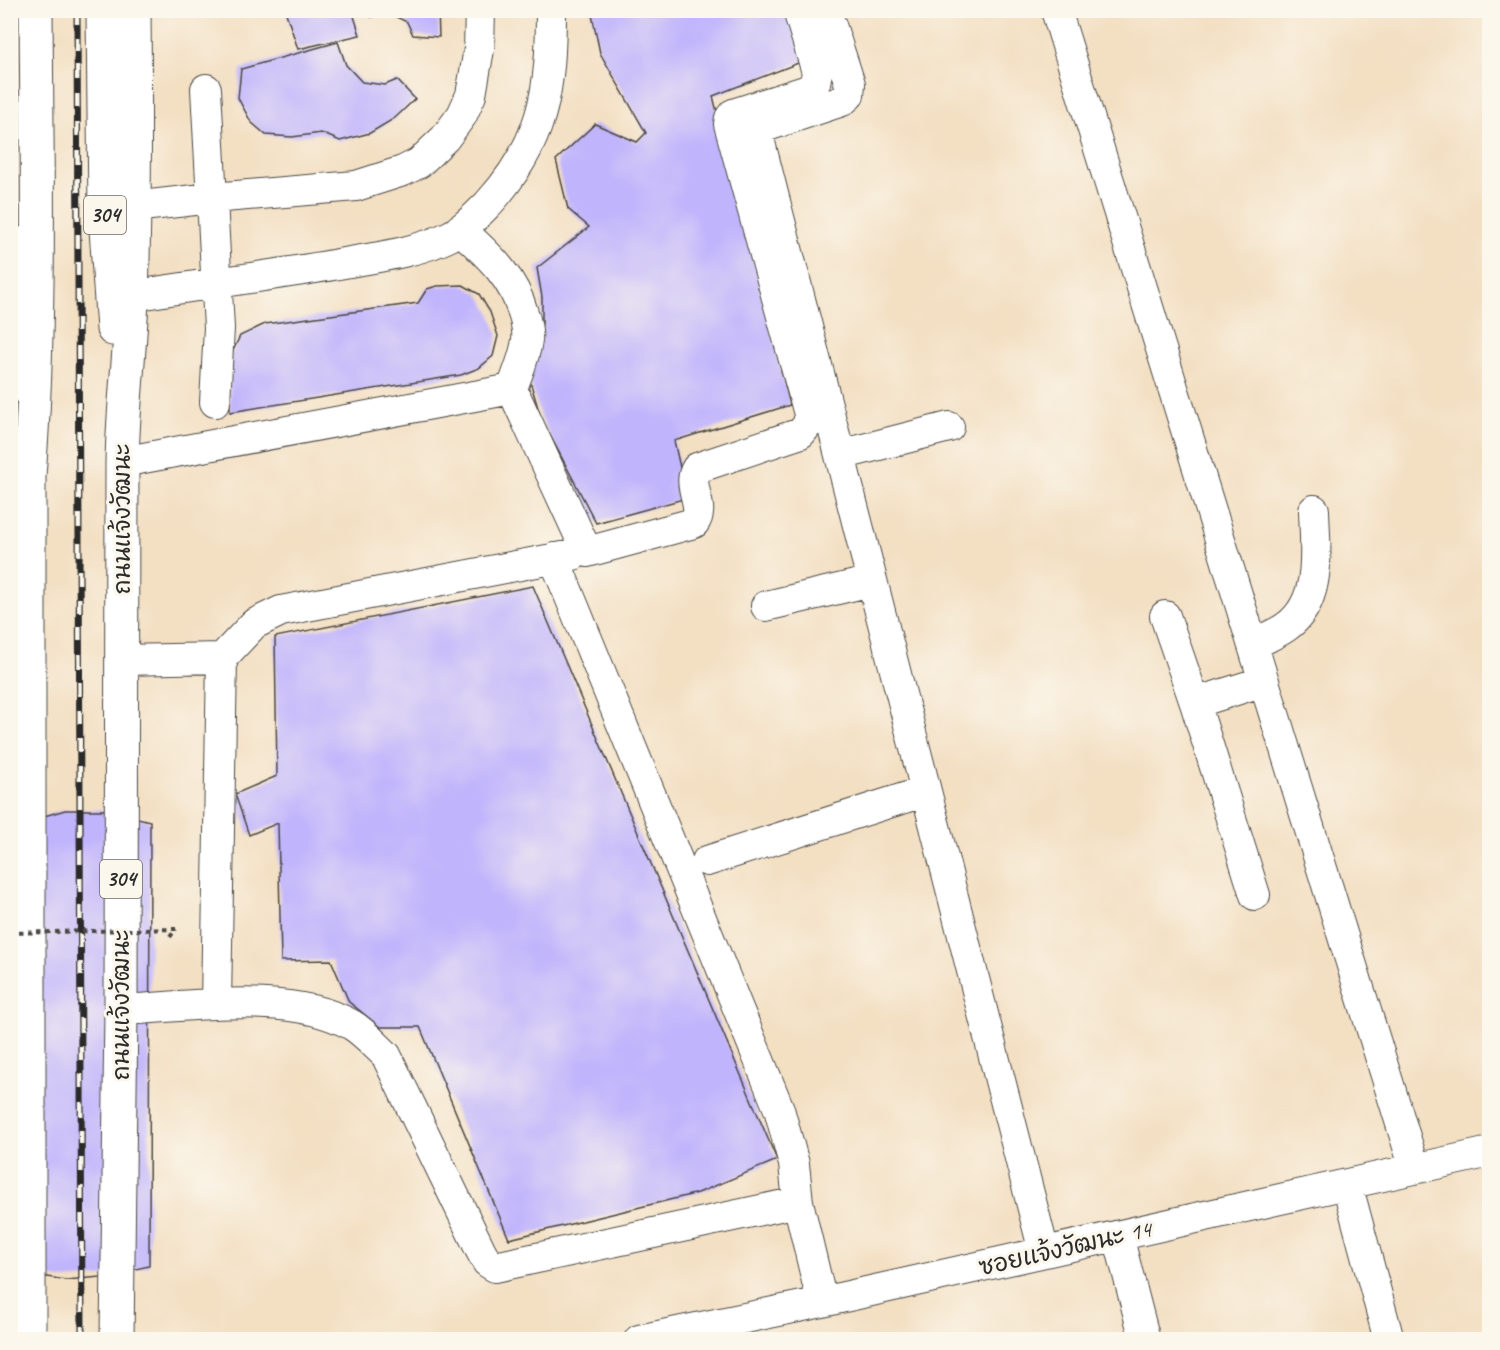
<svg xmlns="http://www.w3.org/2000/svg" width="1500" height="1350" font-family="Caveat,'Playpen Sans Thai',sans-serif">
<style>
.building{fill:#c0b4fc}
.lines{fill:none;stroke-linecap:round;stroke-linejoin:round}
.minor-casing{stroke:#494642;stroke-width:32}
.major-casing{stroke:#494642;stroke-width:35}
.path{stroke:#494642;stroke-width:4;stroke-dasharray:4.5 4.5;stroke-linecap:butt}
.minor{stroke:#fff;stroke-width:30}
.major{stroke:#fff;stroke-width:33}
.rail-casing{stroke:#2b2b2b;stroke-width:7}
.rail{stroke:#fbf7ec;stroke-width:4.5;stroke-dasharray:14;stroke-linecap:butt}
.path-bridge{stroke:#494642;stroke-width:4;stroke-dasharray:4.5 4.5;stroke-linecap:butt}
.labels{text-anchor:middle;dominant-baseline:central;stroke-width:6;stroke-linejoin:round;paint-order:stroke}
.shield{fill:#fbf7ec;stroke:#696865;stroke-width:1.5}
.shield-label{font-size:22px;font-weight:bold;fill:#2b2b2b}
.street-label{font-size:24px;fill:#2b2b2b;stroke:#fbf7ec}
</style>
<rect width="100%" height="100%" fill="#fbf7ec"/>
<filter id="ink" filterUnits="userSpaceOnUse"><feTurbulence type="fractalNoise" baseFrequency=".0167" numOctaves="2"/><feDisplacementMap in="SourceGraphic" scale="12" xChannelSelector="R" yChannelSelector="G"/><feConvolveMatrix kernelMatrix="1 2 1 2 8 2 1 2 1" color-interpolation-filters="sRGB"/></filter>
<filter id="wash" filterUnits="userSpaceOnUse"><feTurbulence type="fractalNoise" baseFrequency=".008" numOctaves="4" result="noise"/><feDisplacementMap in="SourceGraphic" scale="24" xChannelSelector="R" yChannelSelector="G"/><feGaussianBlur stdDeviation="1.35" result="paint"/><feColorMatrix in="noise" values="0 0 0 0 0 0 0 0 0 0 0 0 0 0 0 0 0 1.4 0 .05"/><feComposite in="paint" operator="in"/></filter>
<g filter="url(#wash)">
<rect width="100%" height="100%" fill="#f3dfc2"/>
<g id="blocks">
<path class="building" d="M285,10h67l8,25 -62,14z
M369,10h69l1,27 -26,-2 -6,-13 -17,-8 -19,3z
M591,10h199l16,50 -93,36 77,309 -116,36 13,57 -91,25 -55,-105 -14,-47 9,-19 6,-28v-27l-5,-29 52,-41 -21,-18 -12,-49 39,-36 42,18 9,-9 -46,-80z
M338,42l8,23 16,17 23,3 12,-5 18,19 -20,19 -25,15 -30,8 -19,-8 -29,4 -26,-2 -15,-13 -13,-24 3,-29z
M463,285l16,9 11,18 8,24 -5,20 -14,12 -18,7 -231,37 -1,-53 11,-23 25,-12 153,-21 9,-14 10,-3z
M533,586l244,574 -79,33 -189,46 -89,-212h-40l-31,-25 -18,-42 -50,1 -3,-138 -29,12 -14,-41 42,-18 -2,-139z
M65,810h41l44,11 -1,445 -48,11 -35,3 -51,-8 5,-449z"/>
</g>
</g>
<g filter="url(#ink)">
<use href="#blocks" fill-opacity="0" stroke="#494642" stroke-width="1.5"/>
<g class="lines">
<defs>
<path id="minor" d="M826,10l24,74 -1,11 -7,6 -78,26 -5,4v8l285,1113
M1056,10l359,1159
M206,89l13,239 -4,74
M133,207l79,-9 144,-12 47,-15 16,-8 26,-25 17,-23 9,-20 8,-46 1,-39
M460,229c27,25 53,47 63,84 3,9 5,18 4,27 -2,17 -10,34 -15,49l75,163 107,-29c13,-17 -9,-37 3,-55l104,-35 8,-10v-9l-80,-290 1,-6 3,-4 75,-24 7,-7 2,-11 -19,-62
M132,296c70,-12 141,-20 212,-33 34,-6 74,-11 106,-27 15,-8 26,-20 38,-32 56,-61 63,-114 63,-194
M840,455l109,-28
M122,462l390,-73
M766,606l106,-25
M1165,616l30,87 60,192
M1253,645c10,-6 23,-11 33,-18 37,-26 29,-78 28,-117
M122,660l100,-2 32,-34 27,-13 292,-56
M1195,703l69,-22
M707,861l219,-70
M216,1004l6,-346
M121,1010c67,-3 171,-20 231,15 13,8 23,20 34,30l94,194 7,13 8,5 303,-65 -4,-38 -15,-55 -225,-551
M1347,1184l42,156
M798,1202l24,100
M1118,1236l27,104
M639,1340l183,-38 668,-150"/>
<path id="major" d="M103,10l2,205 8,114
M10,240l1,49 7,95
M29,1340v-864c12,-155 8,-310 7,-466
M117,1340l4,-330 1,-548c1,-55 8,-109 10,-164 3,-96 3,-192 2,-288"/>
</defs>
<use href="#minor" class="minor-casing"/>
<use href="#major" class="major-casing"/>
<path class="path" d="M170,937l6,-8"/>
<use href="#minor" class="minor"/>
<use href="#major" class="major"/>
<defs>
<path id="rail" d="M77,10l5,1330"/>
</defs>
<use href="#rail" class="rail-casing"/>
<use href="#rail" class="rail"/>
<path class="path-bridge" d="M10,933l166,-4"/>
</g>
</g>
<g class="labels">
<g class="shield">
<rect x="84" y="196" width="42" height="38" rx="4.5"/>
<rect x="100" y="860" width="42" height="38" rx="4.5"/>
</g>
<g class="shield-label">
<text x="105" y="215">304</text>
<text x="121" y="879">304</text>
</g>
<g class="street-label">
<text transform="translate(122 519) rotate(-90)">ถนนแจ้งวัฒนะ</text>
<text transform="translate(121 1005) rotate(-90)">ถนนแจ้งวัฒนะ</text>
<text transform="translate(1065 1248) rotate(-13)">ซอยแจ้งวัฒนะ 14</text>
</g>
</g>
<rect width="1500" height="1350" fill="none" stroke="#fbf7ec" stroke-width="36"/>
</svg>
